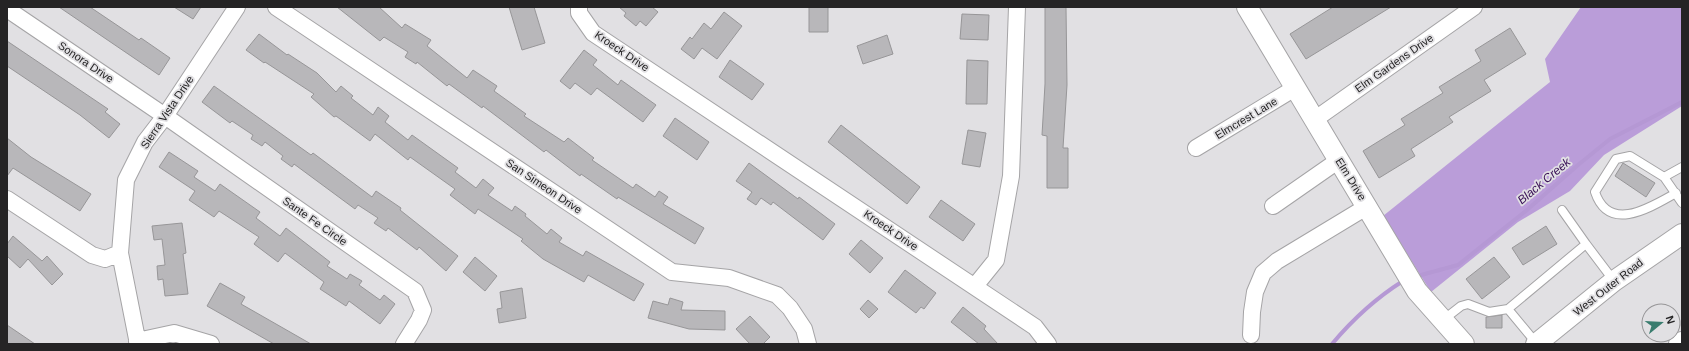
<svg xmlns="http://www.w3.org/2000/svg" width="1689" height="351" font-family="Helvetica,sans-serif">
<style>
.forest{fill:#ba9dd9}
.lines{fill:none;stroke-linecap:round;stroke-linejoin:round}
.stream{stroke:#b598d4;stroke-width:4}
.building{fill:#b8b7ba;stroke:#979698}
.service-casing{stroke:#a5a4a6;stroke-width:10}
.minor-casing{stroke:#a5a4a6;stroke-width:18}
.tertiary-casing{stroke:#a5a4a6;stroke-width:22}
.motorway-casing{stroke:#a5a4a6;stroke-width:24}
.service{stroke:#fff;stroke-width:8}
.minor{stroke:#fff;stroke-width:16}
.tertiary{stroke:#fff;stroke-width:20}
.motorway{stroke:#fff;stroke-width:22}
.labels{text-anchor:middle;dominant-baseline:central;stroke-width:3.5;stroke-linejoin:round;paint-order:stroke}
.street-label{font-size:11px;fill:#252425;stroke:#e1e0e3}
.water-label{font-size:12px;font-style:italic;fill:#380f56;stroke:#e1e0e3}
</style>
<rect width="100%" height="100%" fill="#e1e0e3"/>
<path class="forest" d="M1581,7h101v99l-78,49 -34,36 -52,31 -87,70 -48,-76 167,-134 -5,-23z"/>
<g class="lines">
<path class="stream" d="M1421,275l37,-10 69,-55 51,-45 32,-26 72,-37
M1332,344c21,-25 44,-46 71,-63"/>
</g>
<path class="building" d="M59,7h31l49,33 2,-2 29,20 -11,17z
M174,7h27l-8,12z
M337,7h42l23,21 3,-4 26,16 -4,6 40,32 6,-8 24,16 -3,5 32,23 -2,2 40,26 4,-4 26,20 -2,2 41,28 3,-4 19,13 4,-6 9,6 -5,7 41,24 -9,16 -77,-47 -1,2 -36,-25 -1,2 -34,-26 -2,2 -61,-46 -1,2 -33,-24 -2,2 -30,-24 -1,2 -11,-7 3,-5 -24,-15 -4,4z
M509,7h25l11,36 -23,7z
M619,7h33l6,5 -12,14 -6,-5 -4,5 -12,-10 2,-3z
M809,7h19v25h-19z
M1045,7h21l1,78 -4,63h5v40h-21v-52l-5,-1 3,-51z
M1333,7h58l-85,52 -16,-25z
M724,12l18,14 -25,33 -15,-11 -8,11 -13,-10 9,-12 2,2 12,-16 7,6z
M962,14l27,1 -1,25 -28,-1z
M1510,28l16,26 -42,26 7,11 -42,26 4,5 -42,27 4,7 -36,22 -16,-27 42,-26 -4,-6 42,-26 -4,-6 42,-26 -6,-11z
M259,34l28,21 1,-1 29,19 19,19 5,-6 12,10 -2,2 22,17 5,-8 11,9 -4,6 23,18 4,-5 46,33 -3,4 21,16 7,-9 11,9 -6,7 24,16 3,-5 11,8 -1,2 22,18 4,-5 11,9 -3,4 24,14 3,-5 58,33 -10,17 -46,-26 -4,7 -41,-23 -22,-18 2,-2 -45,-30 -3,5 -25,-19 5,-6 -45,-32 -2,3 -33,-26 -5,7 -34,-25 -2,1 -23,-20 3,-3 -49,-32 -1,1 -18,-13z
M887,35l6,19 -30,10 -6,-18z
M7,41l101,68 -3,3 15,12 -11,14 -29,-23 -73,-49z
M584,50l13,10 -4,5 25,20 3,-5 35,25 -13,17 -46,-34 -6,7 -16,-12 -5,6 -10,-8z
M730,60l34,24 -12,16 -33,-23z
M967,60l21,1 -1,43h-21z
M214,86l97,69 2,-2 59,44 4,-6 25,17 -1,2 58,46 -12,15 -27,-24 -2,3 -29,-22 -2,3 -12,-8 4,-5 -20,-13 -3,4 -61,-45 -2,3 -11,-8 2,-3 -18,-14 -3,4 -11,-7 2,-4 -21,-14 -2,2 -28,-21z
M675,118l34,24 -12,18 -34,-24z
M841,125l79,62 -13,17 -79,-62z
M968,130l18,3 -6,34 -18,-3z
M7,138l24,19 60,37 -11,17 -67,-43 -6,8z
M169,152l29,19 -4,6 21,14 5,-7 40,28 -4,6 24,18 6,-8 44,34 -3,4 20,13 3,-5 12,7 -3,4 21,15 4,-5 11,9 -15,20 -31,-23 -3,5 -26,-17 4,-7 -39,-29 -7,9 -24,-18 5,-7 -40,-26 -5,6 -25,-17 6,-9 -36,-24z
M749,163l49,36 1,-2 36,27 -12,16 -50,-38 -2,3 -10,-7 -5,7 -9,-6 5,-7 -16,-11z
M1623,163l32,20 -9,14 -31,-21z
M941,200l34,24 -12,17 -34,-24z
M182,223l4,30 -3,1 5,40 -23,2 -2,-17 -5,1 -1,-14 8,-1 -3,-26 -8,1 -2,-14z
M1546,226l11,18 -34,21 -11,-17z
M13,236l29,25 5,-5 16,18 -11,11 -24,-26 -8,9 -13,-12v-12z
M861,240l22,18 -13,15 -21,-19z
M475,257l22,19 -12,15 -22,-19z
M1494,257l16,20 -28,22 -16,-20z
M905,270l31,23 -12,16 -3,-2 -5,6 -28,-21z
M220,283l25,14 -4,7 70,40h-37l-67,-38z
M522,288l4,30 -27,5 -2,-14 5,-1 -2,-16z
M670,298l13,4 -2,8 44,1v19l-36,-1 -41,-11 5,-17 15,4z
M868,300l10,9 -9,9 -9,-9z
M963,307l23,19 -2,3 14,15h-19l-28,-22z
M1502,315v13h-16v-11z
M750,316l20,21 -7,7h-13l-14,-15z
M7,325l28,19h-28z"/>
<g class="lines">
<defs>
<path id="service" d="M1664,177l18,-10
M1676,193c-25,14 -67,41 -81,-1l21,-33 14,-3 34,21 18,26
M1562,210l24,34
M1508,309l29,35
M1443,320l18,-14 7,-2 21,8 19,-3 78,-65 28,37"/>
<path id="minor" d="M276,7l396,265 57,6 48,17 13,13 14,21 4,15
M579,7v6l14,20 442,294 13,17
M7,9l158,107 250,175 8,19 -4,10 -15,24
M1314,120l160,-113
M1196,148l99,-60
M7,199l85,56 13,4 15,-6
M1273,206l66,-46
M975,286l21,-26 15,-84 6,-169
M1251,335l1,-23 3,-20 8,-19 14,-12 91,-55
M137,341l37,-8 37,11
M138,344l-18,-91 6,-73 19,-38 20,-26 72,-109"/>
<path id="tertiary" d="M1247,7l170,284 47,53
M1536,344l78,-63 68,-47"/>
<path id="motorway" d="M1680,344l2,-1"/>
</defs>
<use href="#service" class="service-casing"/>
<use href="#minor" class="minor-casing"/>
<use href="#tertiary" class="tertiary-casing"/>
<use href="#motorway" class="motorway-casing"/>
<use href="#service" class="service"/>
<use href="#minor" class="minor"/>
<use href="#tertiary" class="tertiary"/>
<use href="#motorway" class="motorway"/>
</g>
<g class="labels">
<g class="street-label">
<text transform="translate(622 51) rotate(34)">Kroeck Drive</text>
<text transform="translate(86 62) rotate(34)">Sonora Drive</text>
<text transform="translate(1394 63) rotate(-35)">Elm Gardens Drive</text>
<text transform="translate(167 112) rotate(-56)">Sierra Vista Drive</text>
<text transform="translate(1246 118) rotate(-31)">Elmcrest Lane</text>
<text transform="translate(1351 179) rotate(58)">Elm Drive</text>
<text transform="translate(544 186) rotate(34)">San Simeon Drive</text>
<text transform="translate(315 221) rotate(35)">Sante Fe Circle</text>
<text transform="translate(891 230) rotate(34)">Kroeck Drive</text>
<text transform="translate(1608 287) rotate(-38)">West Outer Road</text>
</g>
<g class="water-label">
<text transform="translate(1544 181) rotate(-40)">Black Creek</text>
</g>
</g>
<rect width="1689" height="351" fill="none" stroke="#252425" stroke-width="16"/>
<g transform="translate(1661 323) rotate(72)"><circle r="19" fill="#e1e0e3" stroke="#969597"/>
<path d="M0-3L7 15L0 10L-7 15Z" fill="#397c6e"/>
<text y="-6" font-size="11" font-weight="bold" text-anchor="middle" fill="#252425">N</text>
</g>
</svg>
